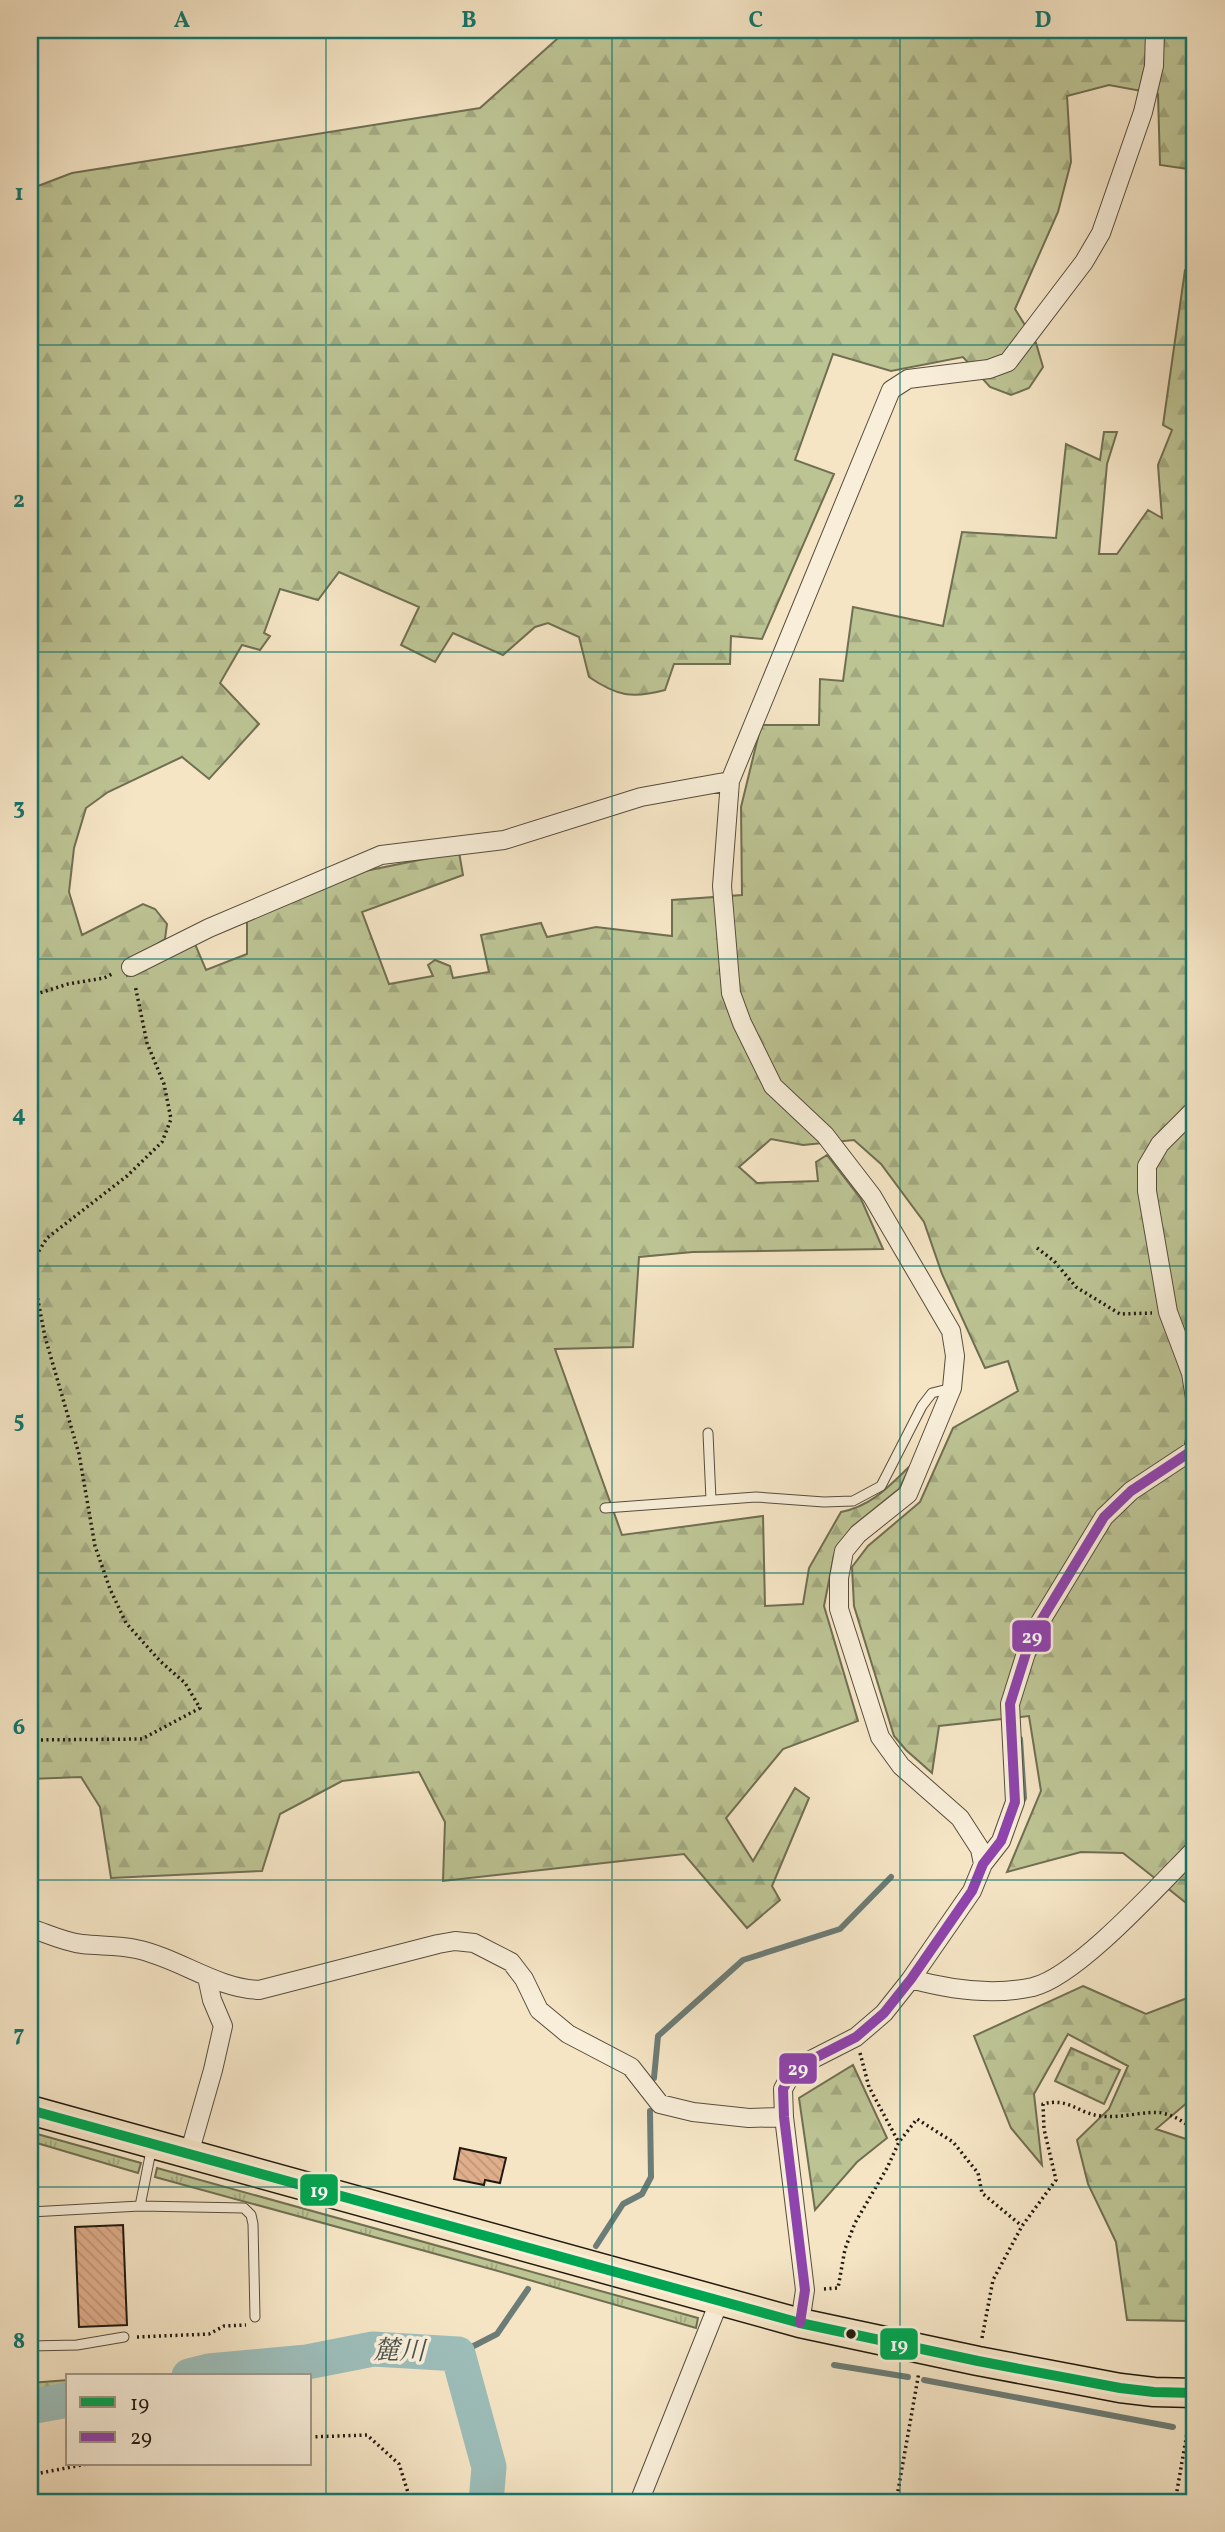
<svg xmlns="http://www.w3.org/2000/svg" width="1225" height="2532" font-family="Vollkorn,'Noto Serif JP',serif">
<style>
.grass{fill:url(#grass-tufts);stroke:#706f52;stroke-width:2}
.forest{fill:url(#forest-firs);stroke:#706f52;stroke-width:2}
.cemetery{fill:url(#cemetery-stones);stroke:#706f52;stroke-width:2}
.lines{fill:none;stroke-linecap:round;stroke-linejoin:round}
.stream{stroke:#6c7c76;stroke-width:6}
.river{stroke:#9dbeba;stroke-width:35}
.building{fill:url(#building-back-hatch);stroke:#221a11;stroke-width:2}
.lane-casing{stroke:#574d3e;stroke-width:11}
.street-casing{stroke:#574d3e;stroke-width:20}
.primary-casing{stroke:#221a11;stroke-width:31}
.path{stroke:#221a11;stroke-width:3.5;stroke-dasharray:2 3.5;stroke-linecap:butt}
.lane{stroke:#f8eed9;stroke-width:9}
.street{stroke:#f8eed9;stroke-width:18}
.primary{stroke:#f5e5c5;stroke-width:28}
.bus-1-casing{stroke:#f8eed9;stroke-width:16}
.bus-2-casing{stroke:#f8eed9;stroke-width:16}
.bus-1{stroke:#00a651;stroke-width:10}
.bus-2{stroke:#8e44ad;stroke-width:10}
.grid{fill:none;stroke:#0f766e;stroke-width:2;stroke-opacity:0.55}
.bus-dot{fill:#221a11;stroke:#f8eed9;stroke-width:2.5}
.labels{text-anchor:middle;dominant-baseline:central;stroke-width:7;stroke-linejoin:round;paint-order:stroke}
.water-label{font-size:26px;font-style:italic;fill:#4d534c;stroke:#f8eed9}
.line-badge{stroke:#f8eed9;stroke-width:2.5}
.badge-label{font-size:19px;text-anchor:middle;font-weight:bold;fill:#fff}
.neatline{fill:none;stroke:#0f766e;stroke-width:2.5}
.grid-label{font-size:23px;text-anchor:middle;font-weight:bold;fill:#0f766e}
</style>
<defs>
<pattern id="grass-tufts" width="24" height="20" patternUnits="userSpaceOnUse" patternTransform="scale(1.75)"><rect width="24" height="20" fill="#bdc494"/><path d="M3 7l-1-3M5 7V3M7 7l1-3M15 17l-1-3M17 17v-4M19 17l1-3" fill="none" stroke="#a2a87f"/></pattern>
<pattern id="forest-firs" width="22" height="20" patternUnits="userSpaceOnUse" patternTransform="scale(1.75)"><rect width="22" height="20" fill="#bdc494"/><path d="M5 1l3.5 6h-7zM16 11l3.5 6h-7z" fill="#a2a87f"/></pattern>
<pattern id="cemetery-stones" width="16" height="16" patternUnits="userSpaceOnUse" patternTransform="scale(1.75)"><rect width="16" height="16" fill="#bdc494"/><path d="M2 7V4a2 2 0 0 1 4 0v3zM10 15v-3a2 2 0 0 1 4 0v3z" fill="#a2a87f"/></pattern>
<pattern id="building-back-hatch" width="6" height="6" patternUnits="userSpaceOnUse" patternTransform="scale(1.75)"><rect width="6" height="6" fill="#dfae8b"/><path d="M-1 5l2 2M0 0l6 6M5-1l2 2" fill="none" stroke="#bf9577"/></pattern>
</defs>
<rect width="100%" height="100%" fill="#f5e5c5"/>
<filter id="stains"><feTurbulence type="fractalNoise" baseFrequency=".00286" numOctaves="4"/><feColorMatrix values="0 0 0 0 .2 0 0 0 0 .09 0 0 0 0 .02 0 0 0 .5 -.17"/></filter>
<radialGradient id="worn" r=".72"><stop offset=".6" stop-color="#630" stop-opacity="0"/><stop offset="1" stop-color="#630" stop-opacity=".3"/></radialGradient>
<path class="grass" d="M30,2132l111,31 -3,10 -108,-32z
M157,2168l541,150 -2,10 -198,-57 -343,-94z"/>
<path class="forest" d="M567,30h628v140l-35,-5 -2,-71 -49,-9 -42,11 4,66 -13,50 -43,97 21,34 7,24 -14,21 -18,7 -21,-8 -27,-30 -72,14 -58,-17 -38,106 39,14 -72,165 -31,-3 -1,28h-56l-9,26c-33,9 -48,6 -76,-13l-10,-40 -31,-14 -13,4 -32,28 -50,-22 -18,29 -34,-17 18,-38 -80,-35 -21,28 -38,-11 -16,44 6,3 -10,14 -18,-5 -22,38 39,41 -50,55 -27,-22 -74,35 -22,16 -12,40 -5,44 13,43 61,-31 12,5 12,15 -2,15 -40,25 2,12 68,-32 11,26 41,-16v-37l108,-44 104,-21 4,23 -101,37 27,72 44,-8 -5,-11 7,-5 15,6 3,12 36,-6 -8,-37 60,-12 6,14 49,-10 76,9v-36l70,-5 -1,-88 20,-82h58l1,-46 23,2 10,-74 90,19 19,-94 94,6 10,-94 34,16 4,-28h13l-10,32 -8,90h18l31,-44 14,8 -4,-53 14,-35 -9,-5 22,-155 10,-7v1647l-72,-57 -42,-1 -74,20 34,-81 -12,-75 -90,10 -7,47 -26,-23 -12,-14 -40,-130 -2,-39 16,-21 52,-44 33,-74 65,-37 -10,-30 -23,7 -43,-94 -18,-52 -43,-58 -27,-24 -51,5 -32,-6 -32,28 18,16 61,-2 -2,-19 11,-7 34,44 22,50 -190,3 -54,5 -6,90 -78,2 67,186 141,-19 2,90 38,-2 6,-36 32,-56c31,-6 48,-26 70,-47l-12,24 -47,38 -18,28 -10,51 34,115 -75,28 -57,69 27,43 42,-73 14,10 -37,88 8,14 -33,28 -63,-74 -241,27 2,-59 -26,-50 -77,9 -62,33 -18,57 -151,7 -11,-71 -19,-30 -51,2v-1590l42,-16 408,-65z
M1083,1986l63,28 49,-19v101l-39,33 39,13v179l-68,-1 -11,-78 -28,-58 -11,-44 32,-31 19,-43 -60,-32 -34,60 8,71 -31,-37 -37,-92z
M853,2065l34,73 -30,24 -42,48 -16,-112z
M68,2380v12l-38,6v-15z"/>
<path class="cemetery" d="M1071,2048l49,22 -16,34 -49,-23z"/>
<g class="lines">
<path class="stream" d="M1034,1654l15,-31
M1020,1739l4,59 -3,6
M654,2078l4,-42 85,-76 97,-31 51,-52
M596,2246l27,-42 19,-10 9,-17 -1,-66
M458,2354l39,-20 31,-45
M834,2365l74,12
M924,2380l249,47"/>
<path class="river" d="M189,2376l20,-5 98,-9 66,-13 85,5 31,113 -3,35
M30,2407l38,-7"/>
</g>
<path class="building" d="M460,2148l46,10 -6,25 -15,-3 -1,5 -30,-6z
M123,2225l4,100 -48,2 -4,-100z"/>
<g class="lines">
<defs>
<path id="lane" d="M708,1433l3,67
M605,1508l151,-11 68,5 29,-1 28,-15 41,-80 10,-13 20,-5
M140,2206l12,-60
M30,2212l110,-6 104,2 7,7 2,9 2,93
M30,2346l47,-1 47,-8"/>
<path id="street" d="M131,967l78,-39 172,-73 123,-15 137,-43 89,-16
M1195,1109l-35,35 -13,22v25l21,121 23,61 4,25
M983,1864l-3,-15 -20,-31 -59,-52 -21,-29 -41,-128v-31l5,-27 14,-17 50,-40 44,-106 3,-32 -4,-25 -79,-135 -47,-61 -52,-49 -31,-63 -11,-30 -9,-107 8,-105 161,-391 17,-11 81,-10 19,-7 76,-100 17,-29 42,-121 11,-46 1,-36
M30,1928c16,5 34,14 52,16 18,2 37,1 54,5 43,9 79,39 123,41l179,-46 17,-3 19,2 37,19 13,17 15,31 29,24 63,33 29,37 33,8 56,6 35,-1
M911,1979c40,11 81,17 122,8 45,-11 127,-103 162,-138
M189,2154l24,-84 10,-44 -11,-26 -5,-23
M800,2323l5,-33 -21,-173 -1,-28 9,-16 13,-10 51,-26 28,-24 27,-34 61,-88 11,-27 18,-23 14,-39 -5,-98 21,-67 73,-120 27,-26 62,-41 2,-10
M639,2502l80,-200"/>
<path id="primary" d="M30,2110l770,213 178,38 142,27 34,4 41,1"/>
</defs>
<use href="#lane" class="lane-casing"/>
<use href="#street" class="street-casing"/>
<use href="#primary" class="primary-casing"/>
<path class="path" d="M30,996l38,-12 36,-6 10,-5
M1037,1248l17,13 22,26 44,27 32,-1
M30,1740l112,-1 58,-31 -15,-25 -25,-22 -34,-38 -16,-34 -15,-43 -16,-92 -34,-117 -8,-42v-41l10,-16 80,-62 35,-34 9,-23 -7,-35 -17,-41 -12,-58
M860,2053l9,34 29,54
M824,2289l14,-1 7,-39 10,-26 32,-55 12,-26 18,-23 36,23 25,31 4,20 40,33
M137,2337l72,-3 15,-8 22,-1
M982,2338l11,-58 29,-54 34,-46 -12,-51 -1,-25c26,-7 36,10 58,12 19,3 46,-6 61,-3 14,3 22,9 33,18
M310,2437l57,-2 32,29 12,38
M30,2475l57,-11
M896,2502l23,-130
M1175,2502l15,-86"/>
<use href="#lane" class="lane"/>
<use href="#street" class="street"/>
<use href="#primary" class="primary"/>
<defs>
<path id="bus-1" d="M30,2110l770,213 178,38 142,27 34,4 41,1"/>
<path id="bus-2" d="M800,2323l5,-33 -21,-173 -1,-28 9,-16 13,-10 51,-26 28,-24 27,-34 61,-88 11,-27 18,-23 14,-39 -5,-98 21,-67 73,-120 27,-26 62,-41 2,-10"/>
</defs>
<use href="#bus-1" class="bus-1-casing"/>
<use href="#bus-2" class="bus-2-casing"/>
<use href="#bus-1" class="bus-1"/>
<use href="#bus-2" class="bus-2"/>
</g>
<path class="grid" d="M326,30v2472M612,30v2472M900,30v2472M30,345h1165M30,652h1165M30,959h1165M30,1266h1165M30,1573h1165M30,1880h1165M30,2187h1165"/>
<circle class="bus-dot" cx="851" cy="2334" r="6"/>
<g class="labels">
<g class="water-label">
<text transform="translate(399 2352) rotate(1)">麓川</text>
</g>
</g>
<g class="line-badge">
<rect x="1011" y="1619" width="41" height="34" rx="7" fill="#8e44ad"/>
<rect x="778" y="2052" width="40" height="33" rx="7" fill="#8e44ad"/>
<rect x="299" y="2173" width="40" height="34" rx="7" fill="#00a651"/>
<rect x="879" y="2327" width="40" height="34" rx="7" fill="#00a651"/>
</g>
<g class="badge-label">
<text x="1032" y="1643">29</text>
<text x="798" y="2075">29</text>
<text x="319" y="2197">19</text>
<text x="899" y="2351">19</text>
</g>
<rect width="1225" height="2532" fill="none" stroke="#f5e5c5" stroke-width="77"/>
<rect x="66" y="2374" width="245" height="91" fill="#f8eed9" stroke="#a29989" stroke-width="2"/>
<rect x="80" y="2397" width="35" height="10" fill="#00a651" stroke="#a29989" stroke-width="2"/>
<text x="130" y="2410" font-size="21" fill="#221a11">19</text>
<rect x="80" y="2432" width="35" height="10" fill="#8e44ad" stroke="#a29989" stroke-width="2"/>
<text x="130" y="2444" font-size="21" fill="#221a11">29</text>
<rect x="38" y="38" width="1148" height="2456" class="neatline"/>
<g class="grid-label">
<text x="182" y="27">A</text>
<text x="469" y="27">B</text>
<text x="756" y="27">C</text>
<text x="1043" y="27">D</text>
<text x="19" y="200">1</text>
<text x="19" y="507">2</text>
<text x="19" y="814">3</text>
<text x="19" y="1121">4</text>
<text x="19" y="1427">5</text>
<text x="19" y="1734">6</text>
<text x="19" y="2041">7</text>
<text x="19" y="2348">8</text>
</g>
<rect width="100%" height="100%" filter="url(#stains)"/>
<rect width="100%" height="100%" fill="url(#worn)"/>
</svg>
